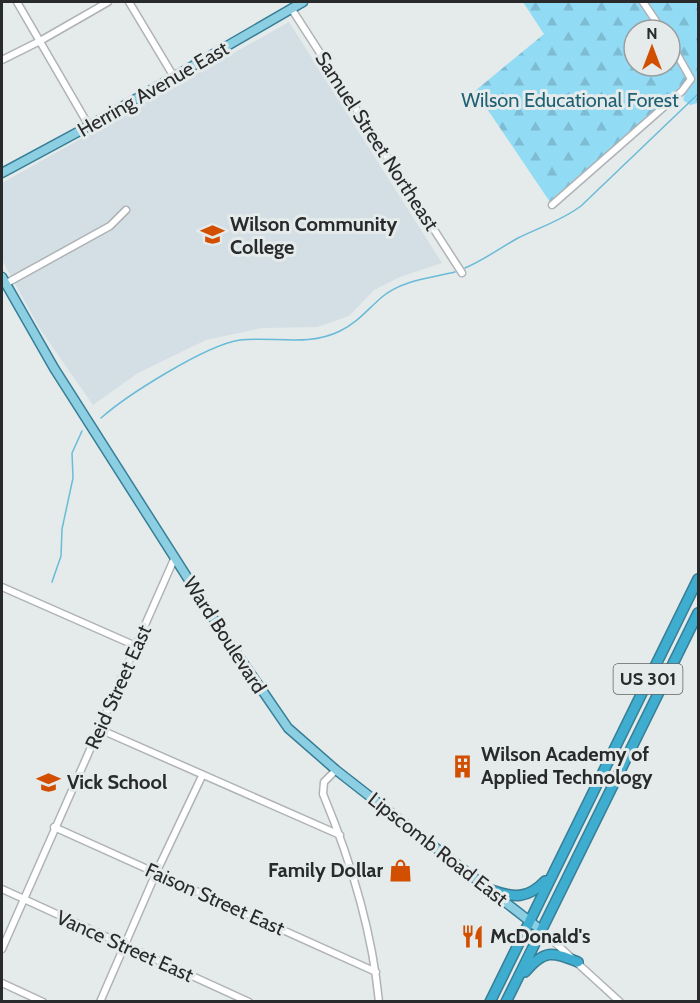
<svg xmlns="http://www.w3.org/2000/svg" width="700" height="1003" font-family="Cabin,sans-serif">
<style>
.built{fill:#d3dfe4}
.forest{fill:url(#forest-firs);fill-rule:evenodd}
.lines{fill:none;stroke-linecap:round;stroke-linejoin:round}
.stream{stroke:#69bbd7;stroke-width:1.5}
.minor-casing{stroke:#afb3b5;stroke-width:9}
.major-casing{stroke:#377f96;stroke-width:11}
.highway-casing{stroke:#377f96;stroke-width:12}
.minor{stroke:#fff;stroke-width:6}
.major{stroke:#8ccee2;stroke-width:8}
.highway{stroke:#3fadcf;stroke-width:9}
.labels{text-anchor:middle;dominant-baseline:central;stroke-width:6;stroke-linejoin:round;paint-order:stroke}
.shield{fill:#e5eaeb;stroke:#616465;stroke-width:1.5}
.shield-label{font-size:18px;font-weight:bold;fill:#292a2b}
.street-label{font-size:20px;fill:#292a2b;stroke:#e5eaeb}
.park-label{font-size:20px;fill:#1e6074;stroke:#e5eaeb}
.poi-label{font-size:20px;font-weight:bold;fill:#292a2b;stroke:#e5eaeb;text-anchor:start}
</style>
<defs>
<pattern id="forest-firs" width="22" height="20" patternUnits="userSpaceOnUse" patternTransform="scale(1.5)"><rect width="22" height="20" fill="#91dbf5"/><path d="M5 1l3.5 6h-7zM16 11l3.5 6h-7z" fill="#7dbcd2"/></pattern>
</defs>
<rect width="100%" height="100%" fill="#e5eaeb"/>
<path class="built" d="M289,22l153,241 -42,14 -26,13 -25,26 -32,11 -55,1 -56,12 -68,33 -45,32 -53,-76 -38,-69v-77z"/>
<path class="forest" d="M523,2h175v101l-8,2 -7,-5 2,-7 -133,112 -77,-114 69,-57zM634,30h36v36h-36z"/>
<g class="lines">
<path class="stream" d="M465,268c19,-8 35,-20 53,-30 22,-11 43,-17 63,-32l117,-112
M101,418c26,-23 105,-73 139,-78 33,-4 68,7 100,-9 17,-8 28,-22 42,-34 20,-17 49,-19 73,-25
M52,582l9,-26 1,-27 11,-51 -1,-25 10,-22"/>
<defs>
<path id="minor" d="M17,2l72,124
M129,2l45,75
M643,2l19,28
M291,8l171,265
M2,60l38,-19 68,-39
M552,205l130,-114 9,-12 -21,-37
M5,284l105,-58 16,-16
M2,587l134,59
M99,729l241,106
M336,770l-12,12 -1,12c28,67 49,135 56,208
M54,827l322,145
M2,889l247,113
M541,930l79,72
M2,949l173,-392
M2,983l41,19
M100,1002l56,-129 46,-97"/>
<path id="major" d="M2,173l87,-47 214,-124
M2,277l52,91 168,264 66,96 48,42 205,160"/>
<path id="highway" d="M491,890c23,8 37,9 54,-9
M525,972c20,-23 27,-20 53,-10
M490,1002l208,-423
M506,1002l192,-389"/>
</defs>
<use href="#minor" class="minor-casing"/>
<use href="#major" class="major-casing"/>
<use href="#highway" class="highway-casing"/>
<use href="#minor" class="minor"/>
<use href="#major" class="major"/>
<use href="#highway" class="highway"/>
</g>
<defs>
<symbol id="university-bare" viewBox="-9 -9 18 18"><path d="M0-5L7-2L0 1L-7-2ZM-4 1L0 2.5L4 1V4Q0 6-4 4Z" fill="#d24f00" stroke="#e5eaeb" stroke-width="2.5" paint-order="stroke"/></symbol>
<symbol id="building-bare" viewBox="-9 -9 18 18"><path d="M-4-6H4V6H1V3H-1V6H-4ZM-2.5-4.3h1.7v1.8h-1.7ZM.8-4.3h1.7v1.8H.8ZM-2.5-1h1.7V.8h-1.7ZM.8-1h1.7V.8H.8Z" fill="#d24f00" stroke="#e5eaeb" stroke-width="2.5" paint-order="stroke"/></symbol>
<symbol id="school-bare" viewBox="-9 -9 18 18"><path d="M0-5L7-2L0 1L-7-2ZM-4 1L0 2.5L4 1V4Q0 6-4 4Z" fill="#d24f00" stroke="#e5eaeb" stroke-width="2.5" paint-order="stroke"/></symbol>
<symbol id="shop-bare" viewBox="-9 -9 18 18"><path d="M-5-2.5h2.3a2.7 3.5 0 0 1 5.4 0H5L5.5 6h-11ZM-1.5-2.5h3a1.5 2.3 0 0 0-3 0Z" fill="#d24f00" stroke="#e5eaeb" stroke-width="2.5" paint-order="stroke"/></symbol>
<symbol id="restaurant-bare" viewBox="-9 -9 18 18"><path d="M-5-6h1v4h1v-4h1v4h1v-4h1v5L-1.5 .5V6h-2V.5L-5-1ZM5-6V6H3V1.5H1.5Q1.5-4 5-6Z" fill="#d24f00" stroke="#e5eaeb" stroke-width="2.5" paint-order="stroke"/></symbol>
</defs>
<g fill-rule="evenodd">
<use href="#university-bare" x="196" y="218" width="33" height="33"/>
<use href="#building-bare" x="446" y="750" width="33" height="33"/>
<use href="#school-bare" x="32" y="766" width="33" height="33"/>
<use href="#shop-bare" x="384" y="854" width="33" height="33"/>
<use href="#restaurant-bare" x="456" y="920" width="33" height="33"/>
</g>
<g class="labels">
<rect class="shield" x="613.5" y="664" width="69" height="30" rx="4.5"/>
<g class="shield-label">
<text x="648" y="679">US 301</text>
</g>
<g class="street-label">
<text transform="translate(153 89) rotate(-30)">Herring Avenue East</text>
<text transform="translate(377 141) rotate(57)">Samuel Street Northeast</text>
<text transform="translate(225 635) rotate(57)">Ward Boulevard</text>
<text transform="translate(118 687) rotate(-66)">Reid Street East</text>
<text transform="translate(438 849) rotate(38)">Lipscomb Road East</text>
<text transform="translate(215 899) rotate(24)">Faison Street East</text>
<text transform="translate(125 946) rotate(24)">Vance Street East</text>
</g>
<g class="park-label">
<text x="570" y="100">Wilson Educational Forest</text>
</g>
<g class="poi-label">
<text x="230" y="224">Wilson Community<tspan x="230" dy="23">College</tspan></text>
<text x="481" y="754">Wilson Academy of<tspan x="481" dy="23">Applied Technology</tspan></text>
<text x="67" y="782">Vick School</text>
<text x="383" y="870" text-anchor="end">Family Dollar</text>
<text x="490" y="936">McDonald's</text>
</g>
</g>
<rect width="700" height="1003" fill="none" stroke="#292a2b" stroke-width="6"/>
<g transform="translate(652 48)"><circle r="28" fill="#e5eaeb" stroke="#9a9d9e" stroke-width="1.5"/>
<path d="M0-4.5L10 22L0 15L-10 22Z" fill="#d24f00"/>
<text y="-9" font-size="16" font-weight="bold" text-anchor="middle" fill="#292a2b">N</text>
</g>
</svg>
